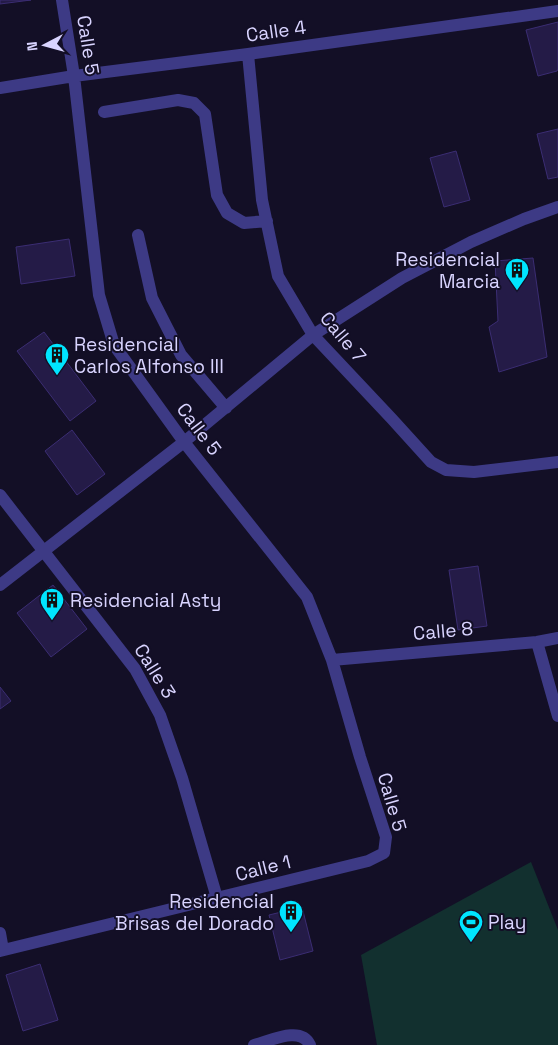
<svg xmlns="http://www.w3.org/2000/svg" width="558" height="1045" font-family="'Space Grotesk',sans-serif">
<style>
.green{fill:#12302f}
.building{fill:#241b47;stroke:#3b2d73}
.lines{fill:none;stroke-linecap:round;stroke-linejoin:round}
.minor{stroke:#3d3a85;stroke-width:12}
.labels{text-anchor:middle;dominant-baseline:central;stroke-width:4;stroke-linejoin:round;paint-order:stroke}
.street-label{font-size:19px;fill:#d9d4ff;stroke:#130f26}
.poi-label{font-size:19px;fill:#d9d4ff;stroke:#130f26;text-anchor:start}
</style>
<rect width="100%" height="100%" fill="#130f26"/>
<path class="green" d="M531,862l27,68v115h-181l-16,-90z"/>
<path class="building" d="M0,0h31l-31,4z
M558,22v47l-1,2 -19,5 -12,-46z
M558,129v48l-10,2 -11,-45z
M456,151l14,49 -26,7 -14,-49z
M69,239l6,37 -54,8 -5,-37z
M533,258l14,99 -48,15 -10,-45 9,-6 -3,-60z
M44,332l52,69 -26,20 -53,-70z
M72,430l33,44 -28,21 -32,-44z
M478,566l9,60 -29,4 -9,-60z
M53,585l34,44 -36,28 -34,-44z
M0,687l11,14 -11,8z
M302,907l11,44 -33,9 -11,-45z
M40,964l18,56 -35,11 -17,-56z"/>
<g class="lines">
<path class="minor" d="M248,54l14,146 16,76 35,59 79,84 39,43 15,8 28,2 84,-10
M0,88l74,-12 174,-22 310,-43
M104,112l74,-12 16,3 11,11 12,81 10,18 17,10 23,-2
M138,235l14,63 29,57 45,53
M0,495l135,174 25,46 22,63 35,120
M0,585l184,-143 129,-107 89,-57 69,-36 53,-23 34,-12
M537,642l21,74
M332,660l205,-18 21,-4
M0,933l3,17
M0,951l368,-90 16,-8 2,-16 -26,-80 -28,-97 -25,-63 -123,-155 -70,-97 -15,-50 -25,-219 -12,-76
M254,1045c16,-4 47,-20 56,0"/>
</g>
<defs>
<symbol id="building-pin" viewBox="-11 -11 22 30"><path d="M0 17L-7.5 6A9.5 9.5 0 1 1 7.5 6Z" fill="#00e5ff" stroke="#130f26"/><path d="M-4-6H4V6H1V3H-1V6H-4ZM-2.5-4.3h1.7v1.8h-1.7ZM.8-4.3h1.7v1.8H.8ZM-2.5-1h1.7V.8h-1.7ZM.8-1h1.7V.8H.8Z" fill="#111"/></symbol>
<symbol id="stadium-pin" viewBox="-11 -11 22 30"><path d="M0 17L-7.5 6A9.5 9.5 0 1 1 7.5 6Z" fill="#00e5ff" stroke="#130f26"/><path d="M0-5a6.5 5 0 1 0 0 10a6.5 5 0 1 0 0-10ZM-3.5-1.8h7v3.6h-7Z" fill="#111"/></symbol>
</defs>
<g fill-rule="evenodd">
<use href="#building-pin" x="503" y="256" width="28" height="38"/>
<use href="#building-pin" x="43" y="341" width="28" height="38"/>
<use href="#building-pin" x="38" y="586" width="28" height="38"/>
<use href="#building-pin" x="277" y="898" width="28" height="38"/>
<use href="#stadium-pin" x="457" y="908" width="28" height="38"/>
</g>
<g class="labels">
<g class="street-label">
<text transform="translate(276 31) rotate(-8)">Calle 4</text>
<text transform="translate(88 45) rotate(81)">Calle 5</text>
<text transform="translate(343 337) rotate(50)">Calle 7</text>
<text transform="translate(199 429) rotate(53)">Calle 5</text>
<text transform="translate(443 631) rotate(-5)">Calle 8</text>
<text transform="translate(155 671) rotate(58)">Calle 3</text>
<text transform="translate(392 802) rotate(74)">Calle 5</text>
<text transform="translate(263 868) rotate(-14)">Calle 1</text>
</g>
<g class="poi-label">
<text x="500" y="259" text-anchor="end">Residencial<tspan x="500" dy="22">Marcia</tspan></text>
<text x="74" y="344">Residencial<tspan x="74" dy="22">Carlos Alfonso III</tspan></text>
<text x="70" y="600">Residencial Asty</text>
<text x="274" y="901" text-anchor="end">Residencial<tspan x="274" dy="22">Brisas del Dorado</tspan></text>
<text x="488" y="922">Play</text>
</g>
</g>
<g transform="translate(45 45) rotate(264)" stroke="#130f26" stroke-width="4" paint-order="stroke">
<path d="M0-4L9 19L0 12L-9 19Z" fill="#d9d4ff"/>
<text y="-8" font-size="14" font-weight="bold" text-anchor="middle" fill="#d9d4ff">N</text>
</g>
</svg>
